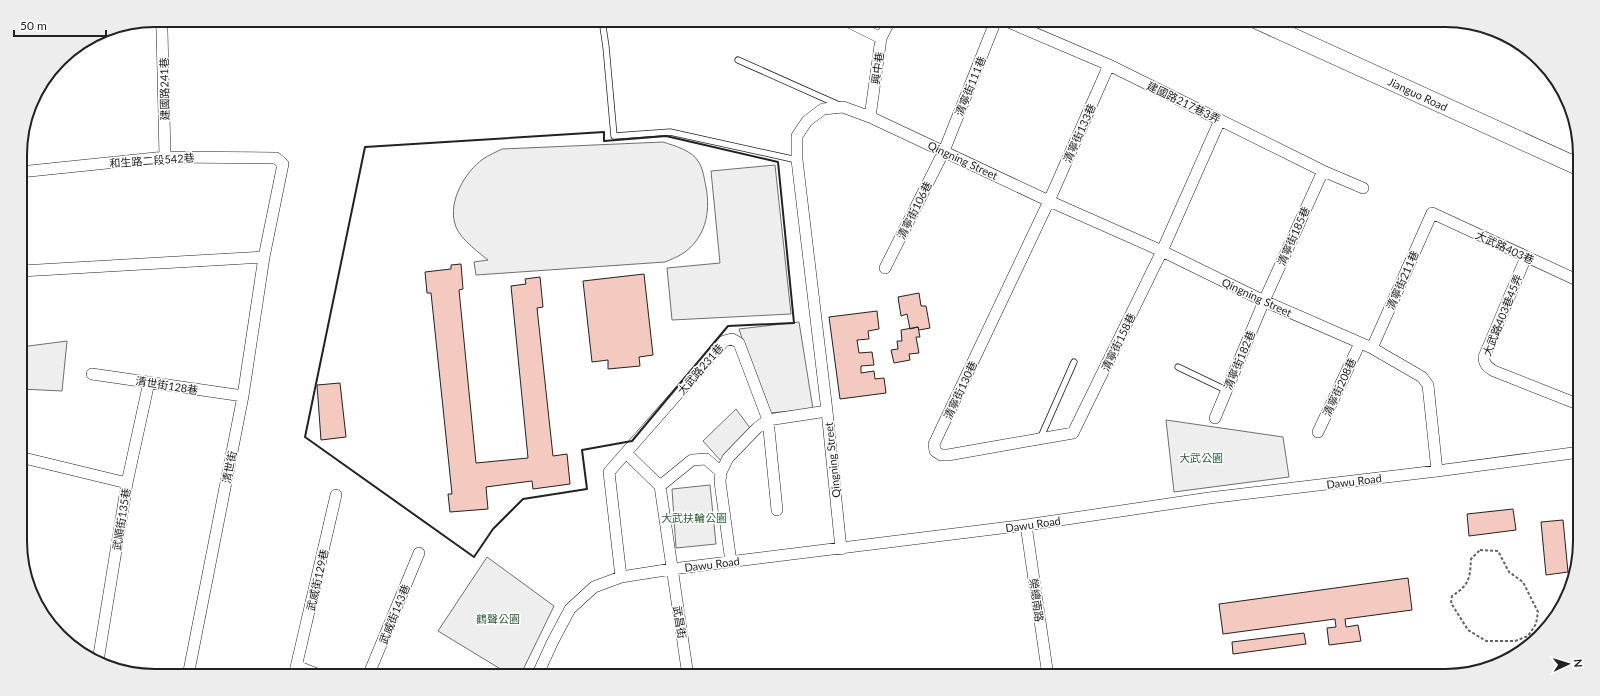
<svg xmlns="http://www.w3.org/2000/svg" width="1600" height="696" font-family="Lato,'Noto Sans TC',sans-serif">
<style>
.green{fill:#eee;stroke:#6f6f6f}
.building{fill:#f3c9c0;stroke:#222}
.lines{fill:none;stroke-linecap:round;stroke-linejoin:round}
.lane-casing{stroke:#222;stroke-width:7}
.street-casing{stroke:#222;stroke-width:12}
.primary-casing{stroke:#222;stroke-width:18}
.path{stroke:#646464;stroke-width:2;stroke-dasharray:3 2;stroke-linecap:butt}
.lane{stroke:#fff;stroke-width:5.5}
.street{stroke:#fff;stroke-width:11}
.primary{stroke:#fff;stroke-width:17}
.wall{stroke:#222;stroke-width:2}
.labels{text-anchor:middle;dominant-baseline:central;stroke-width:3;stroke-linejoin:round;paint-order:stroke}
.street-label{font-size:11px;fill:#222;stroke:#fff}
.park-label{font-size:11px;fill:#2f5e38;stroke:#fff}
.rim{fill:none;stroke:#222;stroke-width:2}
</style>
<rect width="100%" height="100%" fill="#fff"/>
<path class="green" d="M663,142c12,4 28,8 35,19 5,7 6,17 8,26 5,26 -1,52 -24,67 -5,3 -12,6 -17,8l-189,13 -2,-13 14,-2c-10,-8 -30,-23 -33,-36 -7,-23 10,-52 28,-65 6,-4 13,-7 19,-10z
M775,165l16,149 -119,6 -5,-52 53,-5 -9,-92z
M799,322l14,87 -43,4 -13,-28 -18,-56z
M67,341l-5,50 -41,-2v-42z
M736,409l17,23 -32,29 -18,-20z
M1166,420l117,17 6,40 -115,15z
M710,485l6,59 -40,4 -4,-59z
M487,557l67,49 -34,70h-8l-74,-45z"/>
<path class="building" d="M461,264l2,25 -4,1 17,173 52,-5 -17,-172 15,-2 -1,-5 15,-2 3,30 -6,1 16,148 14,-2 3,30 -37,5 -1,-8 -46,6 2,22 -38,3 -2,-18h4l-21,-201h-4l-2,-21 26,-3v-4z
M644,274l9,81 -14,2 1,9 -32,3v-9l-16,2 -9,-81z
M919,293l2,13h5l4,22 -11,2 -1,-3 -8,2 -3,-15 -6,2 -3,-19z
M877,311l2,18 -11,2 1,8 -12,1 2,13 13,-1 2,13 -13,1v7l13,-2 1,8 9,-1 2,15 -46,6 -11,-82z
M918,327l2,10h-4l3,16 -10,1 1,6 -16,3 -3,-13 7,-1 -1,-8h5l-1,-11z
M340,383l6,54 -25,3 -4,-55z
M1513,509l3,21 -47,6 -2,-22z
M1563,520l5,52 -22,3 -5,-53z
M1408,578l4,32 -67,9 1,8 12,-2 3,16 -32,4 -2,-17 9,-1 -1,-8 -112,15 -4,-30z
M1304,633l2,11 -73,10 -1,-12z"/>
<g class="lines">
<defs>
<path id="lane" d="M602,20l4,27 8,89 56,-4 127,28
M738,60l101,45
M1178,367l48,23
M1040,439l34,-77"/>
<path id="street" d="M161,20l1,11 3,126
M845,20l36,18
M1004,20l105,45 214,106 40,17
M1109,65l-60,136 -115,243 1,7 6,4h7l125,-22 89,-182 58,-131
M870,117l11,-79 9,-18
M20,172l145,-15 111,1 7,6 -19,93 -21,139 -55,280
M1526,257l-42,100c0,8 4,10 10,14l86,34
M885,268l59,-117 52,-131
M21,271l243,-14
M1372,348l60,-135 147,68
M92,374l151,22
M1215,418l49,-117 59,-130
M1318,432l42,-89
M627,454l33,32 28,190
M21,459h7l99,24
M660,486l32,-26 14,-1 15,13
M1026,525l22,151
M841,549l-14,-138 -30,-251v-24l10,-15 16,-12 20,-2 27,10 179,84 113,50 102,50 108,47 50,29 6,8 9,86
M731,562l-11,-80 1,-10 7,-14 29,-30 11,-8 59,-9
M621,577l-12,-105 115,-131 8,-2 7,4 29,77 9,90
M98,661l29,-178 22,-101
M297,666l25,10
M294,676l42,-181
M368,676l51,-123
M537,676l15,-33 18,-34 24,-22 27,-10 51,-8 354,-44 183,-27 228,-27 143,-19"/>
<path id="primary" d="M1256,20l323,147"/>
</defs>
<use href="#lane" class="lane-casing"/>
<use href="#street" class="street-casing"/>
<use href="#primary" class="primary-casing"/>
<path class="path" d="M1480,550l18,1 11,21 14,10 15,30 -2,12 -8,12 -13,5h-29l-18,-11 -17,-27 1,-7c17,-11 18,-17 19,-37z"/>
<use href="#lane" class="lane"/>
<use href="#street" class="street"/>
<use href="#primary" class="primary"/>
<path class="wall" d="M604,132v9l62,-5 112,26 16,161 -66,3 -96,115 -50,9 5,39 -64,10 -30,30 -19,28 -169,-120 60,-290z"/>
</g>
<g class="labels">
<g class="street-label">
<text transform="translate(877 68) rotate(-82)">興中巷</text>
<text transform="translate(970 86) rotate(-68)">清寧街111巷</text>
<text transform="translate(164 89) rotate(-91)">建國路241巷</text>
<text transform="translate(1418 94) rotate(25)">Jianguo Road</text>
<text transform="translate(1184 102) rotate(26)">建國路217巷3弄</text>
<text transform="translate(1079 133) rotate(-66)">清寧街133巷</text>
<text transform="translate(152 160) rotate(-4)">和生路二段542巷</text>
<text transform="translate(963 160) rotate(25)">Qingning Street</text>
<text transform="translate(914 210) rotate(-63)">清寧街106巷</text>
<text transform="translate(1293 236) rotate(-66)">清寧街185巷</text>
<text transform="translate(1505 247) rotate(25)">大武路403巷</text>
<text transform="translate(1402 280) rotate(-66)">清寧街211巷</text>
<text transform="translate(1257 297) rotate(25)">Qingning Street</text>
<text transform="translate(1502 315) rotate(-68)">大武路403巷45弄</text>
<text transform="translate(1118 342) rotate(-64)">清寧街158巷</text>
<text transform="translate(1239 360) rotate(-67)">清寧街182巷</text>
<text transform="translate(700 369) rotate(-49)">大武路231巷</text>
<text transform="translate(167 385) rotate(9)">清世街128巷</text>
<text transform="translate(1339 387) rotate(-65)">清寧街208巷</text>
<text transform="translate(960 390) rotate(-65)">清寧街130巷</text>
<text transform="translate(832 460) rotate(-96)">Qingning Street</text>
<text transform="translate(229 467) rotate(-79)">清世街</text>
<text transform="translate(1354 481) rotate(-7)">Dawu Road</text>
<text transform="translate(121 519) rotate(-81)">武順街135巷</text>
<text transform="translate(1033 524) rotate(-8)">Dawu Road</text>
<text transform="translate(712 564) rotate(-7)">Dawu Road</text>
<text transform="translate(317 580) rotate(-77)">武威街129巷</text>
<text transform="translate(1037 600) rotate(82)">榮總南路</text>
<text transform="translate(394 614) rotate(-68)">武威街143巷</text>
<text transform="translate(680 622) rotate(81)">武昌街</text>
</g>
<g class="park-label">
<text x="1201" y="457">大武公園</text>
<text x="694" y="517">大武扶輪公園</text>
<text x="498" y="618">鶴聲公園</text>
</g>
</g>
<path d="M0 0H1600V696H0ZM155 27H1445A128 128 0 0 1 1573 155V541A128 128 0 0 1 1445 669H155A128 128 0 0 1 27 541V155A128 128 0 0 1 155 27Z" fill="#ededed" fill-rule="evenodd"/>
<path class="rim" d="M155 27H1445A128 128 0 0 1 1573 155V541A128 128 0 0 1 1445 669H155A128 128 0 0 1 27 541V155A128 128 0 0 1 155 27Z"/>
<g transform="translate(1568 664) rotate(86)" stroke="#ffffff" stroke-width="3" paint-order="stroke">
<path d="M0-3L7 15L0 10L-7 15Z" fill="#222222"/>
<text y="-6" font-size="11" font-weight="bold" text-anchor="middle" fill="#222222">N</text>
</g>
<path d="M14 30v6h92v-6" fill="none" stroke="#222222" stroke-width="2"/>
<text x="20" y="30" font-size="12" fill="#222222" stroke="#ffffff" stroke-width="3" paint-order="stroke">50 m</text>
</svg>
